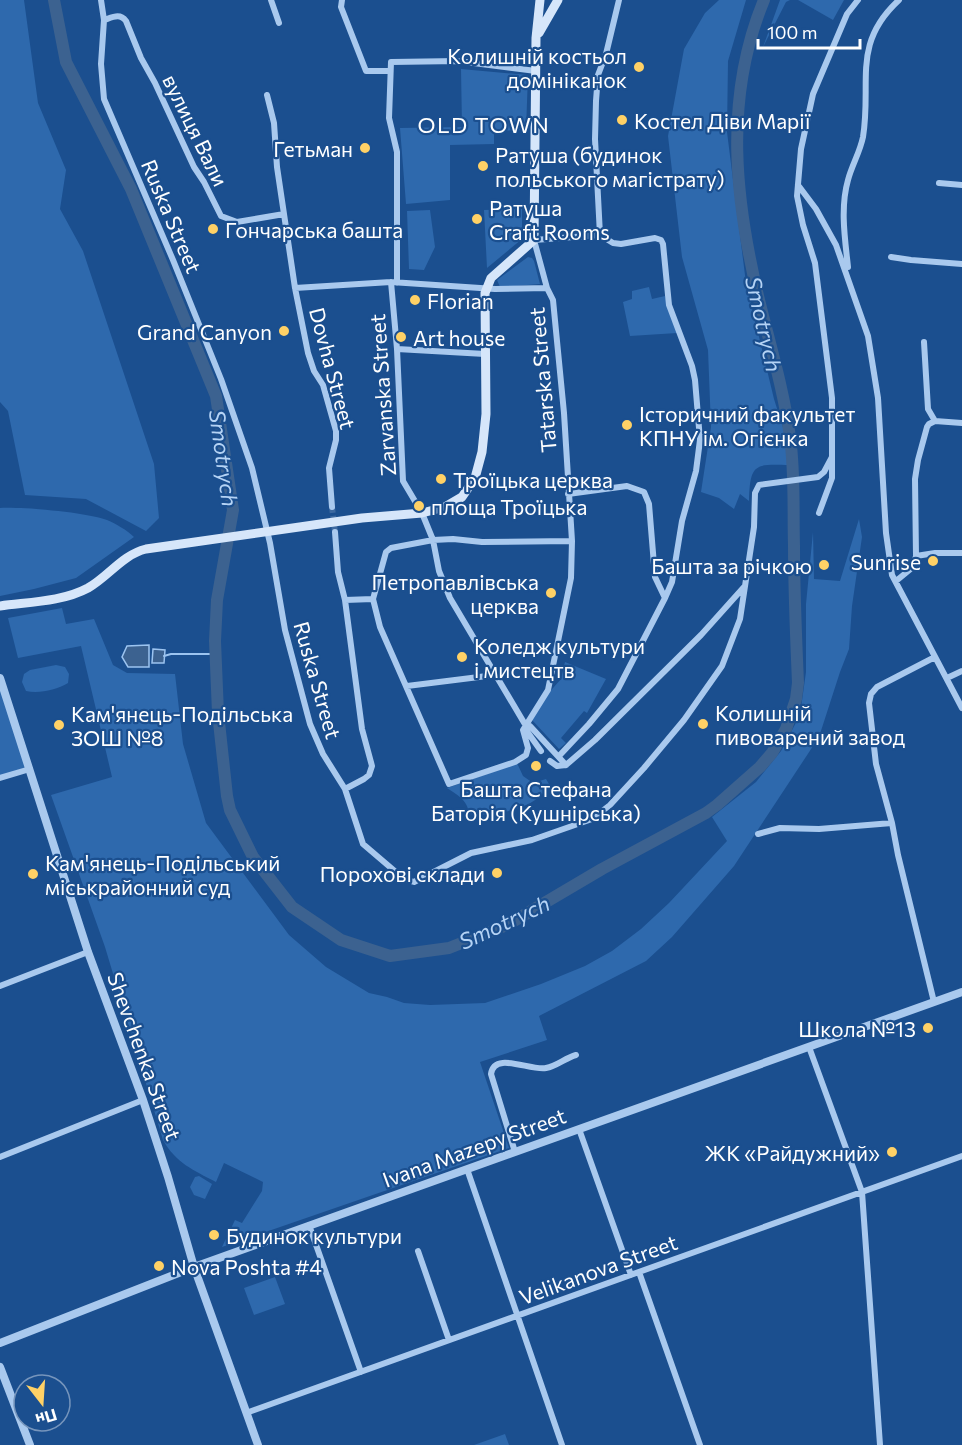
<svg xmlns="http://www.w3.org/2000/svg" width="962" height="1445" font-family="Commissioner,sans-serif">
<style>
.green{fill:#2e69ad}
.water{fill:#3c6290;stroke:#9cc4f0;stroke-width:1.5}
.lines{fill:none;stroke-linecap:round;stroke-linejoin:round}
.stream{stroke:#9cc4f0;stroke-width:2}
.river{stroke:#3c6290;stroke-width:12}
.minor-tunnel{stroke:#3d69a0;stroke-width:6;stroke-dasharray:6 3;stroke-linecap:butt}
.minor{stroke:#a9c9ee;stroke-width:6}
.tertiary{stroke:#a9c9ee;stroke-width:8}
.secondary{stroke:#d6e6fa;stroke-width:9}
.poi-dot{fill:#ffd166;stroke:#1b4f8f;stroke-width:2}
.labels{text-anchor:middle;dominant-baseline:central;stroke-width:4.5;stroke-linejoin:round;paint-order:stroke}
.poi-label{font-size:21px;fill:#fff;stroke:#1b4f8f;text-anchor:start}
.street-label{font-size:21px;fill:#fff;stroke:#1b4f8f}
.neighbourhood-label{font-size:22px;letter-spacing:1.5px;fill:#fff;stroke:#1b4f8f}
.water-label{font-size:22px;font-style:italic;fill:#b5d3f5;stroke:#1b4f8f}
</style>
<rect width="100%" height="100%" fill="#1b4f8f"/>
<path class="green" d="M0,0h24l14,103 28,67 -6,39 23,42 71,213 5,54 -13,13 -60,-32 -61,-4 -17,-84 -8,-9z
M719,0h27l-18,61 -1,71 19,151 28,116 12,38 3,28c-34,-1 -39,-2 -40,36l-9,-7 -6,15 -15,-11 -18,-6 10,-65 -3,-77 -26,-93 -14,-121 16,-87 21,-36z
M780,0h10l-4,2 -23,45z
M798,0h46l-11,20z
M461,69l67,6 -2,55 -32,1v13l-44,1v55l-44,4 -6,-76 62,-1z
M522,209v30l-35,29 -3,-58z
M430,210l5,37 -11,23 -15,-1 -2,-58z
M528,257l4,1 2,3 6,23 -40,3 -3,-7z
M649,287l3,12 13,-3 12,37 -47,3 -7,-34 9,-3v-8z
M0,508c25,-1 84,4 107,12 9,4 20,10 27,17l-58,41 -42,11 -34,7z
M859,519l3,18 -10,69 -3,43 -9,23 -21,65 -85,129 -62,71 -26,24 -107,55 8,24 -67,22 29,86 -287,99 13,-27 7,3 20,-32 1,-9 -39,-19 -8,19c-23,-12 -40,-19 -53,-42l-58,-193 -54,-152 61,-18 -31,-131 -63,12 -10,-40 54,-10 4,16 28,-5 19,46 14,8 48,1 8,70 23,79 83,112 37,32 43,26 18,4 17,6 26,2 55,-2 56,-19 44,-18 27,-15 29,-22 28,-26 58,-62 -15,-24 44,-35 25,-31 19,-36 6,-43v-68l7,-72 1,47 26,2z
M565,662l41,17 -19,34 -3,-2 -23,27 5,5 -7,6 -27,-29 -1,-7 30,-34z
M56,665l9,2 4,7 -1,9c-12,7 -29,11 -42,8l-4,-9 2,-8 6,-4z
M0,678l30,91 -30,9z
M517,763l6,13 10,7 13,-4 3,5c-10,25 -56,33 -80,30 -1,-14 -12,-19 -22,-26z
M199,1176l13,8 -7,15 -11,-4 -4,-8 5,-10z
M275,1277l10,27 -31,11 -10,-27z
M505,1434l4,11h-35z"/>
<path class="water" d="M149,645v22h-21l-6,-10 5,-11z
M153,649l12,1 -1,13h-12z"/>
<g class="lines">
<path class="stream" d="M164,656l7,-2h44"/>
<path class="river" d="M54,0l12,62 65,127 85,207 17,114 -16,90 -2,41 3,72 9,83 3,14 23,47 39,50 49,33 49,16 59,-8 58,-23 95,-56 104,-56 11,-8 43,-38 12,-14 14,-24 10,-30 2,-16c-2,-46 -4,-91 -4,-137 -1,-36 1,-73 -4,-109 -6,-45 -19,-89 -30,-133 -25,-102 -37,-205 4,-304"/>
<path class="minor-tunnel" d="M332,507l3,25"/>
<path class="minor" d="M101,0l3,20 -3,44 3,35 69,161 48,119 31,89 18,75 15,87 25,94 13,30 22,35 18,55 41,35 10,3 57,-29 61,-13 60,-21 18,-14 34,-37 40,-48 38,-54 18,-47 14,-92 1,-34 4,-8 59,-8 6,-5 8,-15
M271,0l8,23
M342,0l-1,7 25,64h24
M104,20c9,-3 16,-7 22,1l15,37 14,25 39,84 10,15 17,34 16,6 47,-8
M267,95l7,28 3,44 18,121 13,65 6,18 9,14 13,46v9l-7,28 3,39
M939,183l23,2
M798,185l18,24 20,36 32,91 10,62 8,135 6,42 70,133
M600,235l-5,-96 1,-38 2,-26 8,-21 13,-54
M891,257l20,3 51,4
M848,267c-3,-28 -8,-59 0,-87 4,-15 12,-28 15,-43 9,-55 -12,-93 36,-137
M391,282l6,67 6,132 19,32 11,27 6,31 11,27 76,128v4l15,21
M397,283v-131l-8,-34 2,-56 67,-1 78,10
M295,288l96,-6 104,7 52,-1
M924,342l4,67 7,12 -6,3 -2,3 -9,33 -3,19 1,77 19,-3h27
M397,349l88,5
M935,421l27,2
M568,494l59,-8 17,6 5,12 6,73 10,21
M819,513l13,-35v-80l-17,-135 -12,-38 -6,-29 4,-47 12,-55 34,-80 11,-14
M335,532l3,40 7,28
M896,581l17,-14 3,-11
M947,678l15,-7
M407,686l88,-11
M526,726h4l36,39
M559,756l30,-32 29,-35 47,-91 7,-16 10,-61 14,-50 4,-31 -5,-60 -3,-14 -23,-61 -6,-61 -2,-4 -6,-2 -34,6 -8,-1 -13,-8 -66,5 13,48 6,12 11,113 8,128 -1,37 -23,112 -25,40 5,18 -2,7 -11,7 -66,22 -69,-157 -7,-28 13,-47 5,-4 42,-8 20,-1 29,3 90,-1
M550,761l7,5 9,-1
M566,765l29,-25 106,-105 43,-48
M0,778l30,-9
M345,789l19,-10 5,-4 3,-9 -10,-37 -17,-129 28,-1
M758,834l22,-6 39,1 73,-6
M0,986l88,-34
M934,1002l-36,-147 -6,-32 -16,-59 -7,-61 2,-9 6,-7 58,-30
M809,1047l53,145 18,253
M579,1129l52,146
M515,1152l-24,-78c3,-23 39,-3 55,-6 11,-2 19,-10 30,-13
M0,1157l143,-57
M467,1169l95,276
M309,1225l52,147
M418,1251l31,89
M639,1272l61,173
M246,1413l716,-257"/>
<path class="tertiary" d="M0,678l88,274 55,148 25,77 26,90 64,178
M0,1343l194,-76 768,-275
M0,1367l30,78"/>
<path class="secondary" d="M539,33l19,-33
M0,606c28,-4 62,-4 88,-18 21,-12 34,-33 58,-39l216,-31 60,-5 23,-6 17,-10 13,-19 7,-26 4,-38 -1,-121 6,-15 43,-38 2,-202 4,-38"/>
</g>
<g class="poi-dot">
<circle cx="639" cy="67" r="6"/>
<circle cx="622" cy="120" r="6"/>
<circle cx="365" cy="148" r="6"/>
<circle cx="483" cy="166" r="6"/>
<circle cx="477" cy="219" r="6"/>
<circle cx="213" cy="229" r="6"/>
<circle cx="415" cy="300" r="6"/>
<circle cx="284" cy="331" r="6"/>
<circle cx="401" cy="337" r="6"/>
<circle cx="627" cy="425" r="6"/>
<circle cx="441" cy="479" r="6"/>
<circle cx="419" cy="506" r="6"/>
<circle cx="933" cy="561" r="6"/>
<circle cx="824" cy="565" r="6"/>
<circle cx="551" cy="593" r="6"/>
<circle cx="462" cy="657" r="6"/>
<circle cx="703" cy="724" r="6"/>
<circle cx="59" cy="725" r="6"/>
<circle cx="536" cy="766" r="6"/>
<circle cx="497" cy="873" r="6"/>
<circle cx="33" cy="874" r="6"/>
<circle cx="928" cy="1028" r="6"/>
<circle cx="892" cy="1152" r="6"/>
<circle cx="214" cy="1235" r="6"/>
<circle cx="159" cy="1266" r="6"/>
</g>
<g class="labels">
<g class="poi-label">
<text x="627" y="55" text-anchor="end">Колишній костьол<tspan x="627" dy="24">домініканок</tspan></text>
<text x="634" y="120">Костел Діви Марії</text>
<text x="353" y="148" text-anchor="end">Гетьман</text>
<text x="495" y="154">Ратуша (будинок<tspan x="495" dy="24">польського магістрату)</tspan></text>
<text x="489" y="207">Ратуша<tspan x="489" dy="24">Craft Rooms</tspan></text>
<text x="225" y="229">Гончарська башта</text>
<text x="427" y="300">Florian</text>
<text x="272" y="331" text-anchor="end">Grand Canyon</text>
<text x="413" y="337">Art house</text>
<text x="639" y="413">Історичний факультет<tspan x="639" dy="24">КПНУ ім. Огієнка</tspan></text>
<text x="453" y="479">Троїцька церква</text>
<text x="431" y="506">площа Троїцька</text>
<text x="921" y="561" text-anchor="end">Sunrise</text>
<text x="812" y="565" text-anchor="end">Башта за річкою</text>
<text x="539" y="581" text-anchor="end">Петропавлівська<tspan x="539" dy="24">церква</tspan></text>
<text x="474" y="645">Коледж культури<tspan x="474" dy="24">і мистецтв</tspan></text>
<text x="715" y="712">Колишній<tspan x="715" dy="24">пивоварений завод</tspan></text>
<text x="71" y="713">Кам'янець-Подільська<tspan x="71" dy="24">ЗОШ №8</tspan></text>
<text x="536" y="788" text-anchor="middle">Башта Стефана<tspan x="536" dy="24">Баторія (Кушнірська)</tspan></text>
<text x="45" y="862">Кам'янець-Подільський<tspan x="45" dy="24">міськрайонний суд</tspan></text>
<text x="485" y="873" text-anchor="end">Порохові склади</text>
<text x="916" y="1028" text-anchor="end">Школа №13</text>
<text x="880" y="1152" text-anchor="end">ЖК «Райдужний»</text>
<text x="226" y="1235">Будинок культури</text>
<text x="171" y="1266">Nova Poshta #4</text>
</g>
<g class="street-label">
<text transform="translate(196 130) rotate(64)">вулиця Вали</text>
<text transform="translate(172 216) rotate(67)">Ruska Street</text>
<text transform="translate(333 368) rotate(75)">Dovha Street</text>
<text transform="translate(542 380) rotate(-95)">Tatarska Street</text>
<text transform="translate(382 395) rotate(-94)">Zarvanska Street</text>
<text transform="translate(318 680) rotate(74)">Ruska Street</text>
<text transform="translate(145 1056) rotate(70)">Shevchenka Street</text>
<text transform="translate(474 1147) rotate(-20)">Ivana Mazepy Street</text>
<text transform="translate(598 1269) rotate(-20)">Velikanova Street</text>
</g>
<g class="neighbourhood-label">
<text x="484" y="124">OLD TOWN</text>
</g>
<g class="water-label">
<text transform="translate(764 324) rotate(77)">Smotrych</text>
<text transform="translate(224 458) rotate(82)">Smotrych</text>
<text transform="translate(504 922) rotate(-25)">Smotrych</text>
</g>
</g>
<g transform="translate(42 1403) rotate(163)"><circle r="28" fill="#1b4f8f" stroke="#7695bc" stroke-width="1.5"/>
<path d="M0-4.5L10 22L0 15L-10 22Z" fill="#ffd166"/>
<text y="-9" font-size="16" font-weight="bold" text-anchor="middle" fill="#ffffff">Пн</text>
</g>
<path d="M758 39v9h102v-9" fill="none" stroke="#ffffff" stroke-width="3"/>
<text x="767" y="39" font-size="18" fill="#ffffff" stroke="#1b4f8f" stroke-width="4.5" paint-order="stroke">100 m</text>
</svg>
